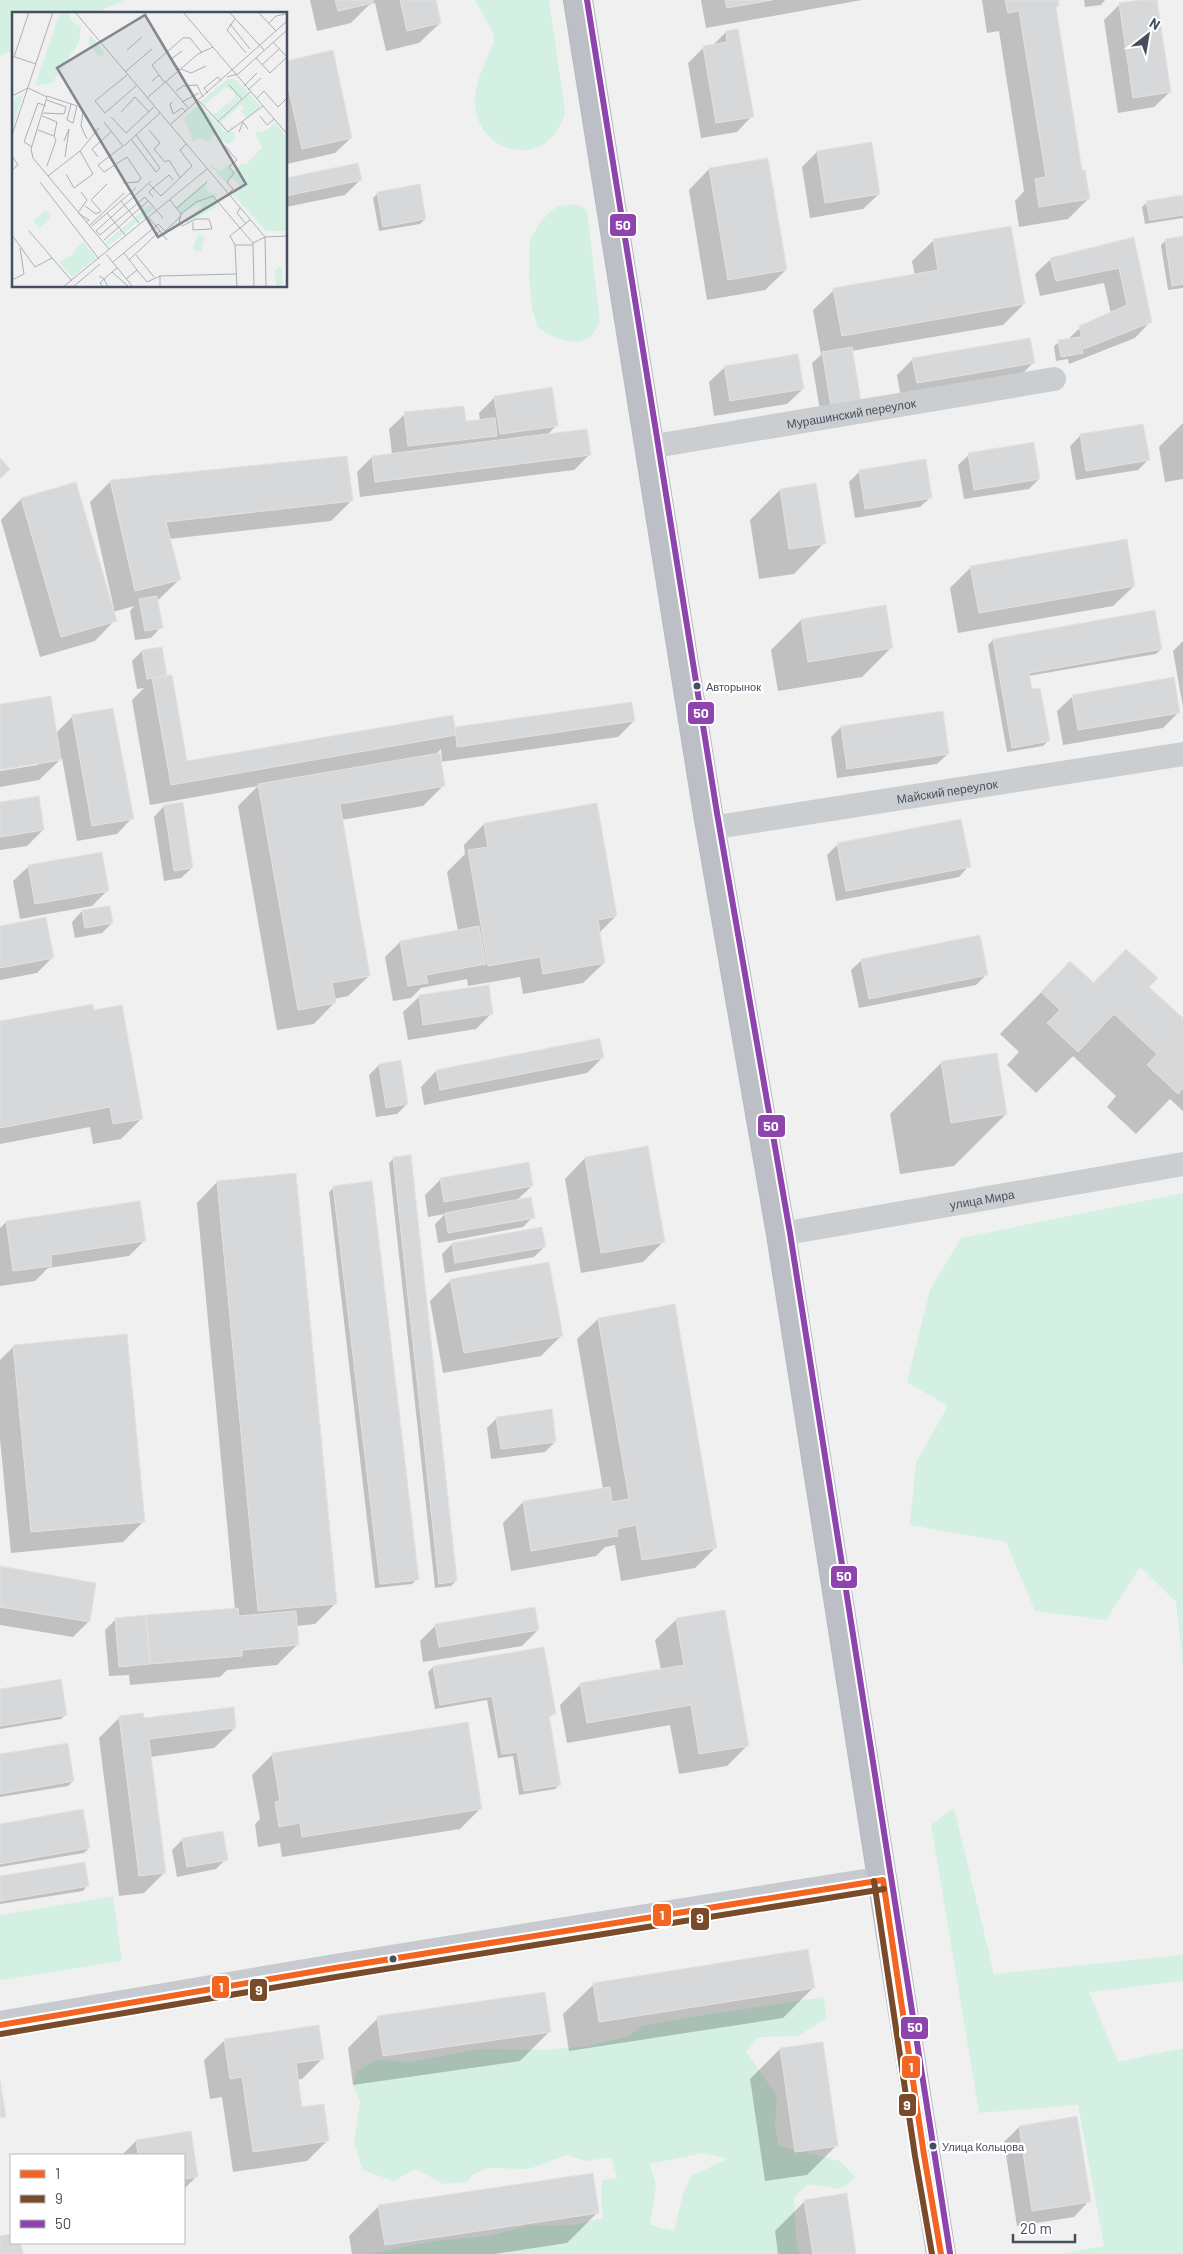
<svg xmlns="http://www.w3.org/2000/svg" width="1183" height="2254" font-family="Barlow,sans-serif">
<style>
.green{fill:#d3f0e2;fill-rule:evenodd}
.shadow{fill:#0003;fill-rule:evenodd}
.building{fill:#d7d8da;stroke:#e2e2e3}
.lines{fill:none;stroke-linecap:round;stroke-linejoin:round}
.highway-casing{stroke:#b4b8c0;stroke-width:30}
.minor{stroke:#cbced1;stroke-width:24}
.major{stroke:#c7cace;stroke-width:28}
.highway{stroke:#bcc0c6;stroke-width:28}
.bus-1-casing{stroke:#fff;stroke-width:10}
.bus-2-casing{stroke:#fff;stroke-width:10}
.bus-3-casing{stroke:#fff;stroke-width:10}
.bus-1{stroke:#f26522;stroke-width:6}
.bus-2{stroke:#7a4b2a;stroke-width:6}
.bus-3{stroke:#8e44ad;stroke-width:6}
.bus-dot{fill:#464f5d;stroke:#fff;stroke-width:2}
.labels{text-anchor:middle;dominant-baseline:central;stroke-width:5;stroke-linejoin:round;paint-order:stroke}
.bus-label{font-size:11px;fill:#464f5d;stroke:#fff;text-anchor:start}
.street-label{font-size:12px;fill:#464f5d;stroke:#fff}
.inset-road{fill:none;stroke:#acb0b5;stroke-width:1}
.view{fill:#828790;fill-opacity:0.15;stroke:#828790;stroke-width:2.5}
.inset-edge{fill:none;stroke:#464f5d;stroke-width:2.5}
.line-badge{stroke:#fff;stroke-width:2}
.badge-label{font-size:14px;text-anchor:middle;font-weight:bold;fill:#fff}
</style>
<rect width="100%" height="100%" fill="#f0f0f0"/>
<path class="green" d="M0,0h124l-30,14h-80v36l-14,6z
M475,0h74l16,111c-13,60 -88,46 -90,-8 -1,-20 12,-43 19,-62v-7z
M576,204l11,6 13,112c-2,3 -5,10 -8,13 -17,15 -40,2 -55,-8l-5,-20 -3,-31 1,-37 11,-18 15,-14z
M1183,1193v472l-7,-63 -36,-35 -34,53 -71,-9 -29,-69 -96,-17 6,-63 32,-56 -41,-24 23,-92 31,-52z
M954,1808l40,166 189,-19v26l-94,11 29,70 65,-14v206h-125l46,-8 -26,-141 -99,8 -48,-288z
M113,1896l9,65 -122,19v-65z
M823,1997l4,21 -29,18 -40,1 -12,14 31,45 -2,30 4,20 61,15 16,17 -17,11 -31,-5 -14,13 2,41 4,16h-430l63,-13 55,-5 39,-10 47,-1 29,-7 -2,-18 1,-20 15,-2 -6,-21 -24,4 -21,-6 -37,14 -41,-1 -16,7 -5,7 -24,2 -27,-15 -23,12 -30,-11 -9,-27 6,-41 -7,-17 4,-14 20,-11 33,2 69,-13 67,1 43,-4 40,-10 13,-10 49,-9zM703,2153l25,6 -37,17 -8,18 -9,37 -24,-6 6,-39 -6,-22z"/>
<path class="shadow" d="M310,0h125l5,23 -21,20 -33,8 -11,-48 -6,2 -18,18 -34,8z
M701,0h161l-156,28z
M982,0h74l1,6 -2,2 26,163 7,28 -20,20 -49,8 -4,-26 9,-10 -25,-160 -12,2z
M1084,0h21l-4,5 -16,2z
M1149,0h7l14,92 -16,15 -36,6 -14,-93 16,-16z
M726,32l26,84 -15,16 -36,6 -13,-75 15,-15 9,-2z
M286,62l65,76 -16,15 -48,11z
M817,152l62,42 -16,15 -53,9 -8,-51z
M709,169l77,101 -21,20 -58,10 -18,-110z
M286,180h74l-15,15 -59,12z
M378,193l47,26 -5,5 -41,7 -6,-33z
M1183,196v22l-38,6 -3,-17 5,-5z
M1010,228l14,76 -21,21 -152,26 8,50 -38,15 -9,-53 9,-8 -8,-45 21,-20 81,-14 -3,-15 21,-20z
M1133,238l17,84 -15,16 -66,26 -1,-5 -12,2 -2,-15 5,-4 8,-2 13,-12 31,-14 -7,-31 -64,13 -5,-22 16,-15z
M1183,238v50l-15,2 -7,-45 5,-5z
M913,359l121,3 -16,16 -117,20 -4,-23z
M725,367l78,22 -16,15 -73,12 -5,-34z
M495,397l61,29 -9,9 42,20 -15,15 -214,27 -3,-25 15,-15 20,-3 -3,-25 16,-15 60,9 15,-2 -1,-8z
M1183,423v56l-18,3 -6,-35z
M1080,436l68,24 -10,10 -62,10 -6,-34z
M969,455l70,24 -10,10 -65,10 -6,-34z
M859,472l72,25 -11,10 -65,11 -6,-36z
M111,481l241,19 -21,21 -162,18 10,41 -22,21 4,26 -10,11 -16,2 -5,-29 4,-5 -21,6 2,8 -20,21 -55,16 -39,-137 20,-21 91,111 2,-1 -24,-107z
M780,490l44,53 -30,31 -35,5 -9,-59z
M971,567l163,19 -21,20 -155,27 -8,-45z
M801,620l91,27 -30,30 -84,14 -7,-41z
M993,640l168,9 -5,5 -128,22 3,15 17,50 -5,5 -36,6 -19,-107z
M1183,641v66l-10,-56z
M142,651l44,111 268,-33 177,-26 3,18 -16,16 -178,25 4,23 -21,21 -82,14 28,156 -21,20 -14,3v4l-20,21 -37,6 -39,-224 20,-20 -108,19 -18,-105 12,-12 -7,1 -5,-28zM441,749l1,11 -2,1 -5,-6z
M1073,696l106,16 -16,16 -100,17 -6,-34z
M0,706l56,27 17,-17 59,102 -15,16 -40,7 -15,-83 -23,22 -39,7v-16l38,-6v-2l-38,6z
M841,727l107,27 -11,10 -100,14 -6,-41z
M0,804l43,26 -16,16 -27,4z
M182,804l10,64 -11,10 -17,3 -10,-64 10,-11z
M960,821l9,45 -10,11 -123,24 -9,-46 10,-10z
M484,824l132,92 -17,17 5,30 -21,20 -60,11 -3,-17 -52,9 -1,-7 -46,9 -10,10 -18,3 -8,-44 15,-15 58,-11 -11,-59 18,-18 -1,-9z
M29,866l79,24 -16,16 -72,13 -7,-38z
M82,911l30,12 -10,10 -27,5 -3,-16z
M0,927l53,30 -16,16 -37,7z
M1126,950l22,37 35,33v91l-13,-12 -34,35 -29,-27 9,-11 -43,-40 -37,37 -29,-28 12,-13 -19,-18 70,-71 22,21z
M862,960l125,14 -11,11 -117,23 -8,-38z
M488,986l4,27 -16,16 -68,11 -5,-28 16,-15z
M0,1022l142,96 -21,21 -28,5 -3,-17 -90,17z
M602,1058l-15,15 -163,32 -3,-18 15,-16z
M942,1062l64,52 -52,52 -54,8 -10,-60z
M379,1065l28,39 -10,10 -21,3 -7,-42z
M394,1158l62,423 -5,5 -16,2 -46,-425z
M585,1158l78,84 -20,20 -62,11 -16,-94z
M528,1164l4,22 -16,15 17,16 -10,10 -85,16 -3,-19 10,-10 -17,3 -3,-22 15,-15z
M217,1182l119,421 -21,21 -19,2 2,18 -21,21 -50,5 -7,7 -90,8 -1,-10 -20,1 -4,-46 11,-11 119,-10 -38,-406z
M334,1187l83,392 -5,5 -37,4 -46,-396z
M6,1222l138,19 -15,15 -81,12 -13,13 -35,5v-58z
M452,1244l92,3 -10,10 -89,16 -3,-19z
M451,1280l110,56 -20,20 -98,17 -13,-72z
M674,1306l42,241 -21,21 -74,13 -6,-36 -10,2 -9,9 -85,15 -8,-48 20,-21 80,-13 -26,-150 21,-20z
M14,1346l130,175 -21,21 -112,11 -11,-114v-79z
M497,1418l58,24 -10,10 -54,7 -4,-31z
M0,1567l95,17 -7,38 -15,15 -73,-12z
M534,1609l4,21 -16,16 -99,16 -3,-21 15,-15z
M724,1611l23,135 -20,20 -48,8 -9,-49 -103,18 -7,-38 21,-21 80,-14 -6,-30 21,-20z
M543,1648l12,65 -7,5 12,66 -5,5 -36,6 -6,-39 -15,2 -11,-58 -52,9 -7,-37 5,-5z
M0,1690l66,24 -5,5 -61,10z
M120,1717l115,11 -21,20 -64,9 15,115 -21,21 -25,3 -20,-158z
M273,1754l208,54 -21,21 -178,28 -2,-14 -22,4 -3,-23 5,-5 -8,-44z
M0,1756l73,25 -5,5 -68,11z
M0,1825l89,23 -5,5 -84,14z
M182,1840l44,19 -10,10 -39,8 -5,-27z
M0,1878l87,8 -4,5 -83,13z
M594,1984l219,4 -30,30 -214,33 -6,-37z
M378,2018l172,13 -30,30 -167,24 -5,-37z
M225,2040l98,18 -21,21 -5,1 4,28 27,32 -21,21 -74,11 -11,-75 -12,2 -6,-39z
M780,2049l57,96 -30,30 -42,6 -15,-102z
M1019,2127l70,74 -15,16 -57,9 -13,-84z
M189,2132l8,44 -13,13v-34h-62l14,-14z
M805,2201l50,53h-77l-3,-23z
M379,2206l218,7 -30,30 -73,11h-142l-3,-18z"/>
<path class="building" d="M335,0h38v3l-35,8z
M400,0h36l5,23 -34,8z
M725,0h47l-45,8z
M1005,0h53l1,6 -3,1 26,163h3l5,29 -51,8 -4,-28 11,-2 -27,-166 -11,2z
M1141,0h16l14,92 -38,6 -14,-95z
M738,29l16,88 -38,6 -13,-77 24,-4 -1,-11z
M333,50l19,88 -50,11 -16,-72v-16z
M872,142l8,52 -55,9 -8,-52z
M768,158l19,112 -59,10 -19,-112z
M358,163l4,17 -76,16v-18z
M420,184l6,35 -43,8 -6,-35z
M1183,195v20l-33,5 -4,-19z
M1011,226l14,78 -183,32 -9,-48 105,-18 -5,-31z
M1183,236v48l-11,2 -7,-47z
M1134,237l18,85 -68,27 -5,-23 48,-21 -8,-37 -63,13 -6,-23z
M1080,337l3,16 -22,4 -3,-17z
M1030,338l5,25 -118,20 -5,-25z
M852,347l9,54 -30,5 -9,-54z
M798,354l6,35 -74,12 -6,-35z
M552,387l6,39 -58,8 -6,-38z
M464,406l2,15 29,-3 2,18 -89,10 -4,-34z
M1143,424l7,36 -64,11 -6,-37z
M587,429l4,26 -216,27 -3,-26z
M1034,442l6,37 -66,11 -6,-37z
M347,456l6,45 -187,21 15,58 -46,11 -25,-111z
M0,458l10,11 -10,10z
M926,459l6,39 -67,11 -6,-39z
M76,482l41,139 -56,16 -40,-139z
M816,483l10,61 -37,5 -9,-60z
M1127,539l8,47 -156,27 -9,-47z
M157,596l6,32 -18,3 -6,-32z
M886,605l7,43 -85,14 -7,-43z
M1155,610l7,39 -133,24 3,16 8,-1 10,53 -38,7 -19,-109z
M162,647l5,29 -20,3 -5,-29z
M172,675l15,86 266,-46 3,20 -285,50 -19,-107z
M1174,677l6,36 -102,17 -6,-35z
M51,696l10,64 -61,10v-66z
M632,702l3,19 -178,26 -2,-20z
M113,708l21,111 -42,7 -20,-111z
M943,711l6,43 -102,15 -6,-43z
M440,753l5,33 -105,18 30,172 -38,7 4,20 -38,7 -40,-226z
M39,796l5,34 -44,7v-35z
M183,802l10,66 -19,3 -10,-66z
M597,803l20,113 -19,4 7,43 -62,11 -3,-17 -52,9 -20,-116 20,-3 -4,-24z
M961,819l10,48 -125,24 -9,-48z
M102,852l7,39 -74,13 -7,-39z
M110,906l3,17 -28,5 -3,-18z
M46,917l8,41 -54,10v-42z
M479,926l7,38 -60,11 2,8 -20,3 -8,-45z
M980,935l8,40 -119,24 -8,-40z
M1126,949l32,29 -9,9 34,31v70l-5,6 -31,-29 10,-11 -43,-40 -36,38 -31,-29 13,-13 -19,-18 29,-31 24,22z
M489,985l4,29 -70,11 -4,-30z
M93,1004l1,6 28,-5 21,114 -30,5 -3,-17 -110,21v-107z
M600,1038l4,20 -164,32 -4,-20z
M997,1053l10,61 -56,9 -10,-62z
M401,1060l7,44 -22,4 -7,-44z
M648,1146l17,96 -64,11 -16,-96z
M411,1155l46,426 -18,3 -46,-427z
M529,1162l4,24 -89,16 -4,-24z
M296,1173l41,431 -79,7 -41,-430z
M372,1181l47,399 -39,4 -47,-398z
M531,1197l4,21 -87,15 -3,-20z
M140,1201l6,40 -95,14 1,11 -39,5 -7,-50z
M542,1227l4,20 -91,16 -3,-20z
M549,1262l14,74 -99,17 -14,-74z
M675,1304l42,244 -75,12 -6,-35 -19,4 1,7 -87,15 -8,-50 87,-14 2,15 17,-3 -31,-181z
M127,1334l18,188 -114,10 -18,-187z
M552,1409l4,33 -55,7 -5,-32z
M0,1566l96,17 -6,39 -90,-15z
M535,1607l4,23 -100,17 -4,-23z
M238,1608l1,8 57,-5 3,34 -57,5v6l-92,8 -4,-49z
M725,1610l24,136 -50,8 -8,-49 -104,18 -7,-40 104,-18 -8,-47z
M146,1615l4,49 -31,3 -4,-49z
M544,1647l12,67 -7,1 12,70 -37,6 -7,-39 -15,2 -10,-58 -52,9 -7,-39z
M61,1679l6,36 -67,11v-37z
M234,1707l2,21 -87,11 17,134 -27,3 -20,-160 24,-3 1,5z
M468,1722l14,87 -180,28 -2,-14 -21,4 -4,-25 5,-1 -8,-48z
M68,1743l6,38 -74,13v-40z
M83,1809l7,39 -90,16v-40z
M223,1831l5,29 -41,7 -5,-29z
M85,1862l4,24 -89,15v-25z
M808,1949l7,39 -216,34 -6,-39z
M545,1992l6,40 -168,24 -6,-40z
M319,2025l5,34 -28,4 6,44 22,-3 5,37 -76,11 -11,-75 -12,2 -6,-40z
M823,2042l15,104 -43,6 -15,-104z
M0,2080l6,37 -6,1z
M1077,2116l14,86 -59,9 -13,-85z
M191,2131l7,46 -14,2v-24h-46l-2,-15z
M593,2173l6,40 -214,32 -7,-40z
M847,2193l9,61h-43l-9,-54z
M11,2234v9h10l2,11h-23v-18z"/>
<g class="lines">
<defs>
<path id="highway" d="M578,0l130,814 73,420 160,1020"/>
</defs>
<use href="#highway" class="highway-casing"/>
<g class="minor">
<path id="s1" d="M649,447l405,-68"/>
<path id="s2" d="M710,828l473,-74"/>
<path id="s3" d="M781,1234l402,-70"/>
</g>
<path class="major" d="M0,2025l335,-57 548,-88"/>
<use href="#highway" class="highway"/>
<defs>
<path id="bus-1" d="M883,1880l41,275 17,99
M0,2025l335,-57 548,-88"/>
<path id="bus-2" d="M874,1881l41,275 17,98
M1,2034l335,-57 548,-88"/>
<path id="bus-3" d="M587,0l130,813 73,420 160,1020"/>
</defs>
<use href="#bus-1" class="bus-1-casing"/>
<use href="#bus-2" class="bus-2-casing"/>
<use href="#bus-3" class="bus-3-casing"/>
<use href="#bus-1" class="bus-1"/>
<use href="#bus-2" class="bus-2"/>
<use href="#bus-3" class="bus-3"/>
</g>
<g class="bus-dot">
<circle cx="697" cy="686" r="4.5"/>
<circle cx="393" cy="1959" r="4.5"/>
<circle cx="933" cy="2146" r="4.5"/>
</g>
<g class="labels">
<g class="bus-label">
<text x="706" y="686">Авторынок</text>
<text x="942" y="2146">Улица Кольцова</text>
</g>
<g class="street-label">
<text stroke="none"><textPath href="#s1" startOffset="205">Мурашинский переулок</textPath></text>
<text stroke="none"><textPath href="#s2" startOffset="240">Майский переулок</textPath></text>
<text stroke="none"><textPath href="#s3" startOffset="204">улица Мира</textPath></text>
</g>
</g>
<g transform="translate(12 12)">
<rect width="275" height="275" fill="#f0f0f0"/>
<path d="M48,0h8l5,11 8,3 -2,16 -27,41 -17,3zM78,22l14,17 -1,5 -6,-1 -9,-12zM216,67h6l14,13 -31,28 -7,-7 5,1 20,-17 -1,-6 -8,-4 -20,16v5l-6,-6zM237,82l12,12 -14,12 -6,-7 3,-3 -3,-3 -20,17 6,8 7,-5 1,2 -9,4 -8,-10zM11,83l-11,33v-28zM187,92l26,28h10l-1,9 -6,3 -16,-10v6l-6,2 -5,-4 -8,3 -9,-23zM263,111l12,15v93h-21l-34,-38 8,-7 -8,-9 -7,5 -17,-19 12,8 15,-11 -7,8 5,4 9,-9 3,2 17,-17 -7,-15 8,-1zM196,168l-3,8 6,6 7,-1 -3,4 3,9 -30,17 -3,-3 16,-13 -1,-4 -19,11 -5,-7zM138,193l4,4 -45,36 -3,-3zM34,198l5,7 -12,11 -6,-7zM186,222l7,3 -4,14 -4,1 -4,-4zM71,230l13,16 -24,19 -13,-15 15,-8 1,-5zM267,255h3l1,20h-7l-1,-16z" fill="#d3f0e2"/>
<path class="inset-road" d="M63,0l190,225 22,-1M171,0l104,122M217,0l35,38M246,0l18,19M223,7l-8,11 19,23M257,11l7,-7 10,-2M218,12l20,25M115,38l15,-13M0,44l24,8M2,45l15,-45M244,46l14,15 17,-16 -14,-15M250,53l17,-16M169,57l10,4 15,-7M168,58l-9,-11 11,-8M113,60l27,-23M115,63l-32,26 10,12 31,-27M147,63l-7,-10 31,-27h7l12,15M215,65l11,-3 49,-44M140,69l7,-6 6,8M154,70l23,27M217,73l13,14M232,74l13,-13M236,78l13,-12M164,79l7,-5 14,-1 6,12M196,81l-4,-5 14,-11 3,4M0,84l16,-8 19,9 -16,52 2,9 76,91M35,84l30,10 -4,17 -6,-3 4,-16M136,85l50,-43 15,-7M244,87l8,-8 14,16 9,-9M187,89l29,31 35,-26M161,90l-3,2 3,10 9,-6 4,4M170,90l17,-9M71,100l-2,14 6,13M109,100l14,-15 14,15M31,101l21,1 2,-7 -19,-7M30,104l15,6 -3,14M248,104l7,9 7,-6M99,105l15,16 28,-26M92,110l19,24 -25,19 6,7 23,-15 14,21 -3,4 -15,1M205,110l33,-30M159,112l116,-103M26,118l16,6 2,4 -9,26M137,118l11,13 -6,6 11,13 4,-2 11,18 12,-12 -12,-16 6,-6M227,120l4,-10 5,7M0,123l41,-123M119,127l25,33 4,-4 -24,-33M52,129l5,-12 -4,28M112,134l36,-33M20,135l-8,-5 14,-39 8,3M211,136l2,-2 12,14 -8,7 5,6 -7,9 6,7 -4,4M68,139l19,-23M0,144l6,9 -6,5M86,145l-6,-8 20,-18M36,164l32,-25 13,23 -19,14 -8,-14M139,169l-55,50 4,4 45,-38 18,21M28,170l59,77M137,172l12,12 19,-18M69,180l6,8 -9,13 11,7 -3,2M141,185l-4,-5 4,-4 16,-13 4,5M158,188l11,14 15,-12 17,-6 27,32 -10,8 5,9 2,42M109,189l18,22M73,194l11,8 5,-3 -10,-11 16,-16M165,196l30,-26M228,196l-3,5 9,11M95,201l18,22M169,202l-2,9 3,3 14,-7h13l3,10 -19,1v-8M238,208l-10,8 13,15 1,44M77,214l35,-33M80,214l44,-38M17,219l43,50M0,223l23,32 17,-9M92,228l44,-39M155,228l-11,-14 2,-2 7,7 16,-15M241,231l12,-6 1,50M223,233h18M112,241l13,17 -11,9M94,242l27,33M124,243l18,22M117,248l31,-29M101,250l43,-36 -7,-8M105,256l-5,4 17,15M125,258l10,12 13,-6M87,264l5,3 -4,4 3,4M0,268l12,-6 -4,-26M51,275l144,-118M61,275l27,-23M96,275l-4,-8 8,-7M148,275v-11l76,-2"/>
<path class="view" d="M133,3l101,169 -88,53 -101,-169z"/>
<rect width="275" height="275" class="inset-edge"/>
</g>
<g class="line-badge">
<rect x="609" y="213" width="28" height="24" rx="5" fill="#8e44ad"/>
<rect x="687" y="701" width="28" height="24" rx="5" fill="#8e44ad"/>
<rect x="757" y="1114" width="29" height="24" rx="5" fill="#8e44ad"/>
<rect x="830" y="1565" width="28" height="24" rx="5" fill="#8e44ad"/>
<rect x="652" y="1903" width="20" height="24" rx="5" fill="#f26522"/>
<rect x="690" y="1907" width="20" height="24" rx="5" fill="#7a4b2a"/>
<rect x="211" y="1975" width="19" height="24" rx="5" fill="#f26522"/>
<rect x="249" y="1978" width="19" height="24" rx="5" fill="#7a4b2a"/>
<rect x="900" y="2016" width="29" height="24" rx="5" fill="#8e44ad"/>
<rect x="901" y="2055" width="20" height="24" rx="5" fill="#f26522"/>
<rect x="898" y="2093" width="19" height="24" rx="5" fill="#7a4b2a"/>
</g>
<g class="badge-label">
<text x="623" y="230">50</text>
<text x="701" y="718">50</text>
<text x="771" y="1131">50</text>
<text x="844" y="1581">50</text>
<text x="662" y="1920">1</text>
<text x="700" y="1923">9</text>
<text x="221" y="1992">1</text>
<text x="259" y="1995">9</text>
<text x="915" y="2032">50</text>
<text x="911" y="2072">1</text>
<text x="907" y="2110">9</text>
</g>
<rect x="10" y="2154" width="175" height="90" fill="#ffffff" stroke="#b5b9be"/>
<rect x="20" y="2170" width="25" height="8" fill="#f26522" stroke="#b5b9be"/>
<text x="55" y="2179" font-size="15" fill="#464f5d">1</text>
<rect x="20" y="2195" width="25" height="8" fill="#7a4b2a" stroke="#b5b9be"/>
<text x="55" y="2204" font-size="15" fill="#464f5d">9</text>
<rect x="20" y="2220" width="25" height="8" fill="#8e44ad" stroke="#b5b9be"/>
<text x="55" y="2229" font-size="15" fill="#464f5d">50</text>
<g transform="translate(1148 35) rotate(31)" stroke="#ffffff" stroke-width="4" paint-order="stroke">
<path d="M0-4L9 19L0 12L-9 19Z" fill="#464f5d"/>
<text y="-8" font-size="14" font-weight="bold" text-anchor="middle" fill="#464f5d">N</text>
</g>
<path d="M1013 2234v8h62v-8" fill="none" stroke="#464f5d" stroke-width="2.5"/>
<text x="1020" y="2234" font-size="15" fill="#464f5d" stroke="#ffffff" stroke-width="4" paint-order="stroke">20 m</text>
</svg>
